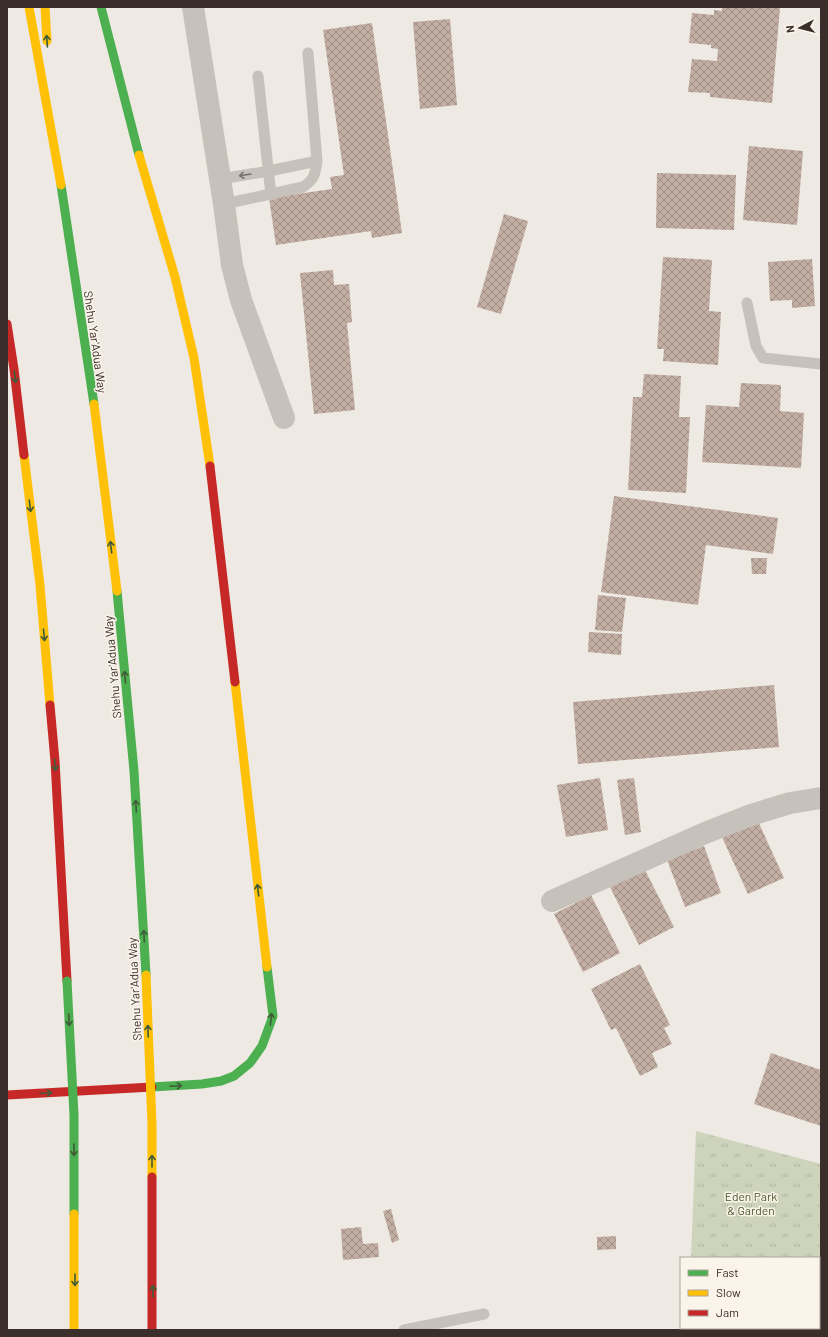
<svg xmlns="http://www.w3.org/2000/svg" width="828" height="1337" font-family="Barlow,sans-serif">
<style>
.grass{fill:url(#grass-tufts)}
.building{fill:url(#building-cross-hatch)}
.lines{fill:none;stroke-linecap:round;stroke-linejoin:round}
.lane{stroke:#c7c1bb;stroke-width:11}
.street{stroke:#c7c1bb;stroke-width:22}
.fast{stroke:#4caf50;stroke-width:9}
.slow{stroke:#ffc107;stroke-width:9}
.jam{stroke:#c62828;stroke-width:9}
.fast-bridge{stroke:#4caf50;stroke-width:9}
.slow-bridge{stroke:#ffc107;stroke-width:9}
.jam-bridge{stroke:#c62828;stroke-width:9}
.oneway{stroke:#405b37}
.oneway2{stroke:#79706b}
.labels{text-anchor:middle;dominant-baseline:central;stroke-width:3;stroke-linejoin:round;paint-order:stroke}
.street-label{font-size:12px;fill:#392e29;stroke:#fbf4ea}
.park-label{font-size:12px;fill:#46582b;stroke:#fbf4ea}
</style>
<defs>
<pattern id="grass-tufts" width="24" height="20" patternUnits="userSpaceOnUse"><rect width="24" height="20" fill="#ced4bc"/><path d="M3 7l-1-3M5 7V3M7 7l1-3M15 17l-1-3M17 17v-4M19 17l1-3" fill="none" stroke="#b2b6a2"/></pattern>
<pattern id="building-cross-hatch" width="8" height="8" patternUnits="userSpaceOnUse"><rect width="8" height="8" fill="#c3aea3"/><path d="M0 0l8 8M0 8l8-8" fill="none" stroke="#9f8e85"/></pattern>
</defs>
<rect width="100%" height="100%" fill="#eee9e2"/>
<path class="grass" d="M696,1131l125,33v166h-133v-2h131v-70h-128z"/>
<path class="building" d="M722,7h58l-8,96 -62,-6v-4l-22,-1 4,-33 25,2 1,-12 -7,-1v-3l-22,-2 3,-30 22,2v-5l8,1z
M450,19l7,86 -37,4 -7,-87z
M372,23l30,210 -30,5 -1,-7 -95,14 -7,-47 63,-9 -2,-12 14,-2 -21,-145z
M749,146l54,5 -6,74 -54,-5z
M657,173l79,2 -2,55 -78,-2z
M504,214l24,7 -27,93 -24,-7z
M663,257l49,3 -3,51 12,1 -3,53 -55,-4 1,-12h-7z
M812,259l3,47 -23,2v-8l-22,1 -2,-39z
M333,270l1,15 15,-1 3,38 -5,1 8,87 -41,4 -14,-141z
M644,374l37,2 -2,41h11l-4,76 -58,-3 5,-93h9z
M741,383l40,2 -1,26 24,2 -3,55 -99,-6 4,-57 33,2z
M614,496l164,22 -5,36 -67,-9 -8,60 -97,-13z
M751,558h16l-1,16h-14z
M598,595l28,3 -4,34 -27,-2z
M589,632l33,2 -1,21 -33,-3z
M774,685l5,62 -201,17 -5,-62z
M600,778l8,52 -42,7 -9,-52z
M634,778l7,54 -16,3 -8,-55z
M757,819l27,59 -36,16 -27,-59z
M704,846l17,47 -36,14 -18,-47z
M645,870l29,57 -35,18 -29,-58z
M591,895l29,58 -37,19 -29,-58z
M640,964l30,61 -6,3 8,16 -20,9 6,14 -18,9 -24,-48 -5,2 -20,-41z
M771,1053l50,17v56l-67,-22z
M391,1209l8,31 -7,3 -9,-32z
M361,1227l2,17 15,-1 1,14 -36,3 -2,-31z
M616,1236v13l-19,1v-13z"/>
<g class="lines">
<path class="lane" d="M258,76l13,119
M220,179l49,-8 48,-10
M224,204l79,-17c12,-8 12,-13 14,-26l-9,-108
M747,303l9,43 7,12 58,6
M404,1330l80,-16"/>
<path class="street" d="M193,7l31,197 8,61 9,35 43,118
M552,901l153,-68 46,-18 39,-12 31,-5"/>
<path class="fast" d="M101,7l38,148
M61,185l33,219
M117,591l17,180 12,204
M152,1087l50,-3 19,-3 13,-5 16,-13 12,-17 11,-30 -6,-49"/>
<path class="slow" d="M29,7l32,178
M45,7l2,34
M139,155l36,122 19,81 16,108
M94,404l23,187
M24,455l16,130 10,120
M235,682l32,285"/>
<path class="jam" d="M7,324l7,45 10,86
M210,466l25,216
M50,705l5,56 12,220
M7,1095l145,-8"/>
<path class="fast-bridge" d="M67,981l7,134v99"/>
<path class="slow-bridge" d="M146,975l6,149v53
M74,1214v116"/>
<path class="jam-bridge" d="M152,1177v153"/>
</g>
<defs><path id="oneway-shaft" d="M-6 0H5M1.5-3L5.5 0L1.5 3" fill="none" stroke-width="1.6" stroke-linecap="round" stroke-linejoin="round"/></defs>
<g class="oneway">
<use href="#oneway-shaft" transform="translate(47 41) rotate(-94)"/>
<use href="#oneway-shaft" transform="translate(15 377) rotate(83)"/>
<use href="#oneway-shaft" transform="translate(30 506) rotate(83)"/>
<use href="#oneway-shaft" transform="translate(111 547) rotate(-97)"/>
<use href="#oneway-shaft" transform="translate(44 635) rotate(85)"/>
<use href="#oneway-shaft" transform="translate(125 677) rotate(-95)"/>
<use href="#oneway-shaft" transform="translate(55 765) rotate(86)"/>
<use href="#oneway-shaft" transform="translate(136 806) rotate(-93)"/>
<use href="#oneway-shaft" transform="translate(258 890) rotate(-97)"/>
<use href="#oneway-shaft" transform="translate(144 936) rotate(-93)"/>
<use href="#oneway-shaft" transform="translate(271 1019) rotate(-83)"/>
<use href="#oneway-shaft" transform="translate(69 1020) rotate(87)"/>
<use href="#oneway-shaft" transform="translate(148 1031) rotate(-92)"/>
<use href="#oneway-shaft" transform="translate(176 1086) rotate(-3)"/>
<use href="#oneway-shaft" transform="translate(46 1093) rotate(-3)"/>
<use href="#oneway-shaft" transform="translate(74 1150) rotate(90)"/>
<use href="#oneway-shaft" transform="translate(152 1161) rotate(-90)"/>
<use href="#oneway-shaft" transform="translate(75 1280) rotate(90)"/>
<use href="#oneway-shaft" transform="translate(153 1291) rotate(-90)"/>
</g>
<use class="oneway2" href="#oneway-shaft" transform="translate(245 175) rotate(171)"/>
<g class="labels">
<g class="street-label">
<text transform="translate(96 342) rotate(82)">Shehu Yar'Adua Way</text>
<text transform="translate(112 667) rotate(-95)">Shehu Yar'Adua Way</text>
<text transform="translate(134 989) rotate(-93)">Shehu Yar'Adua Way</text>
</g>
<g class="park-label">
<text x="751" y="1196">Eden Park<tspan x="751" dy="14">&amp; Garden</tspan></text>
</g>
</g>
<rect width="828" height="1337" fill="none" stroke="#392e29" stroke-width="16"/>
<rect x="680" y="1257" width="140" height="72" fill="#fbf4ea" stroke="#ada59d"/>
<rect x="688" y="1270" width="20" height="6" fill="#4caf50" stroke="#ada59d"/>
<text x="716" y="1277" font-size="12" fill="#392e29">Fast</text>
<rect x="688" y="1290" width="20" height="6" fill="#ffc107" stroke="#ada59d"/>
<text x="716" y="1297" font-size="12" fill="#392e29">Slow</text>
<rect x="688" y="1310" width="20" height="6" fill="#c62828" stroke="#ada59d"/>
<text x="716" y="1317" font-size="12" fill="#392e29">Jam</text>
<g transform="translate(800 28) rotate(263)" stroke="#fbf4ea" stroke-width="3" paint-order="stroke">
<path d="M0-3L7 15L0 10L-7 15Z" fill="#392e29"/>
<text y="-6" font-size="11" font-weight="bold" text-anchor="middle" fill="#392e29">N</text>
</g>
</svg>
